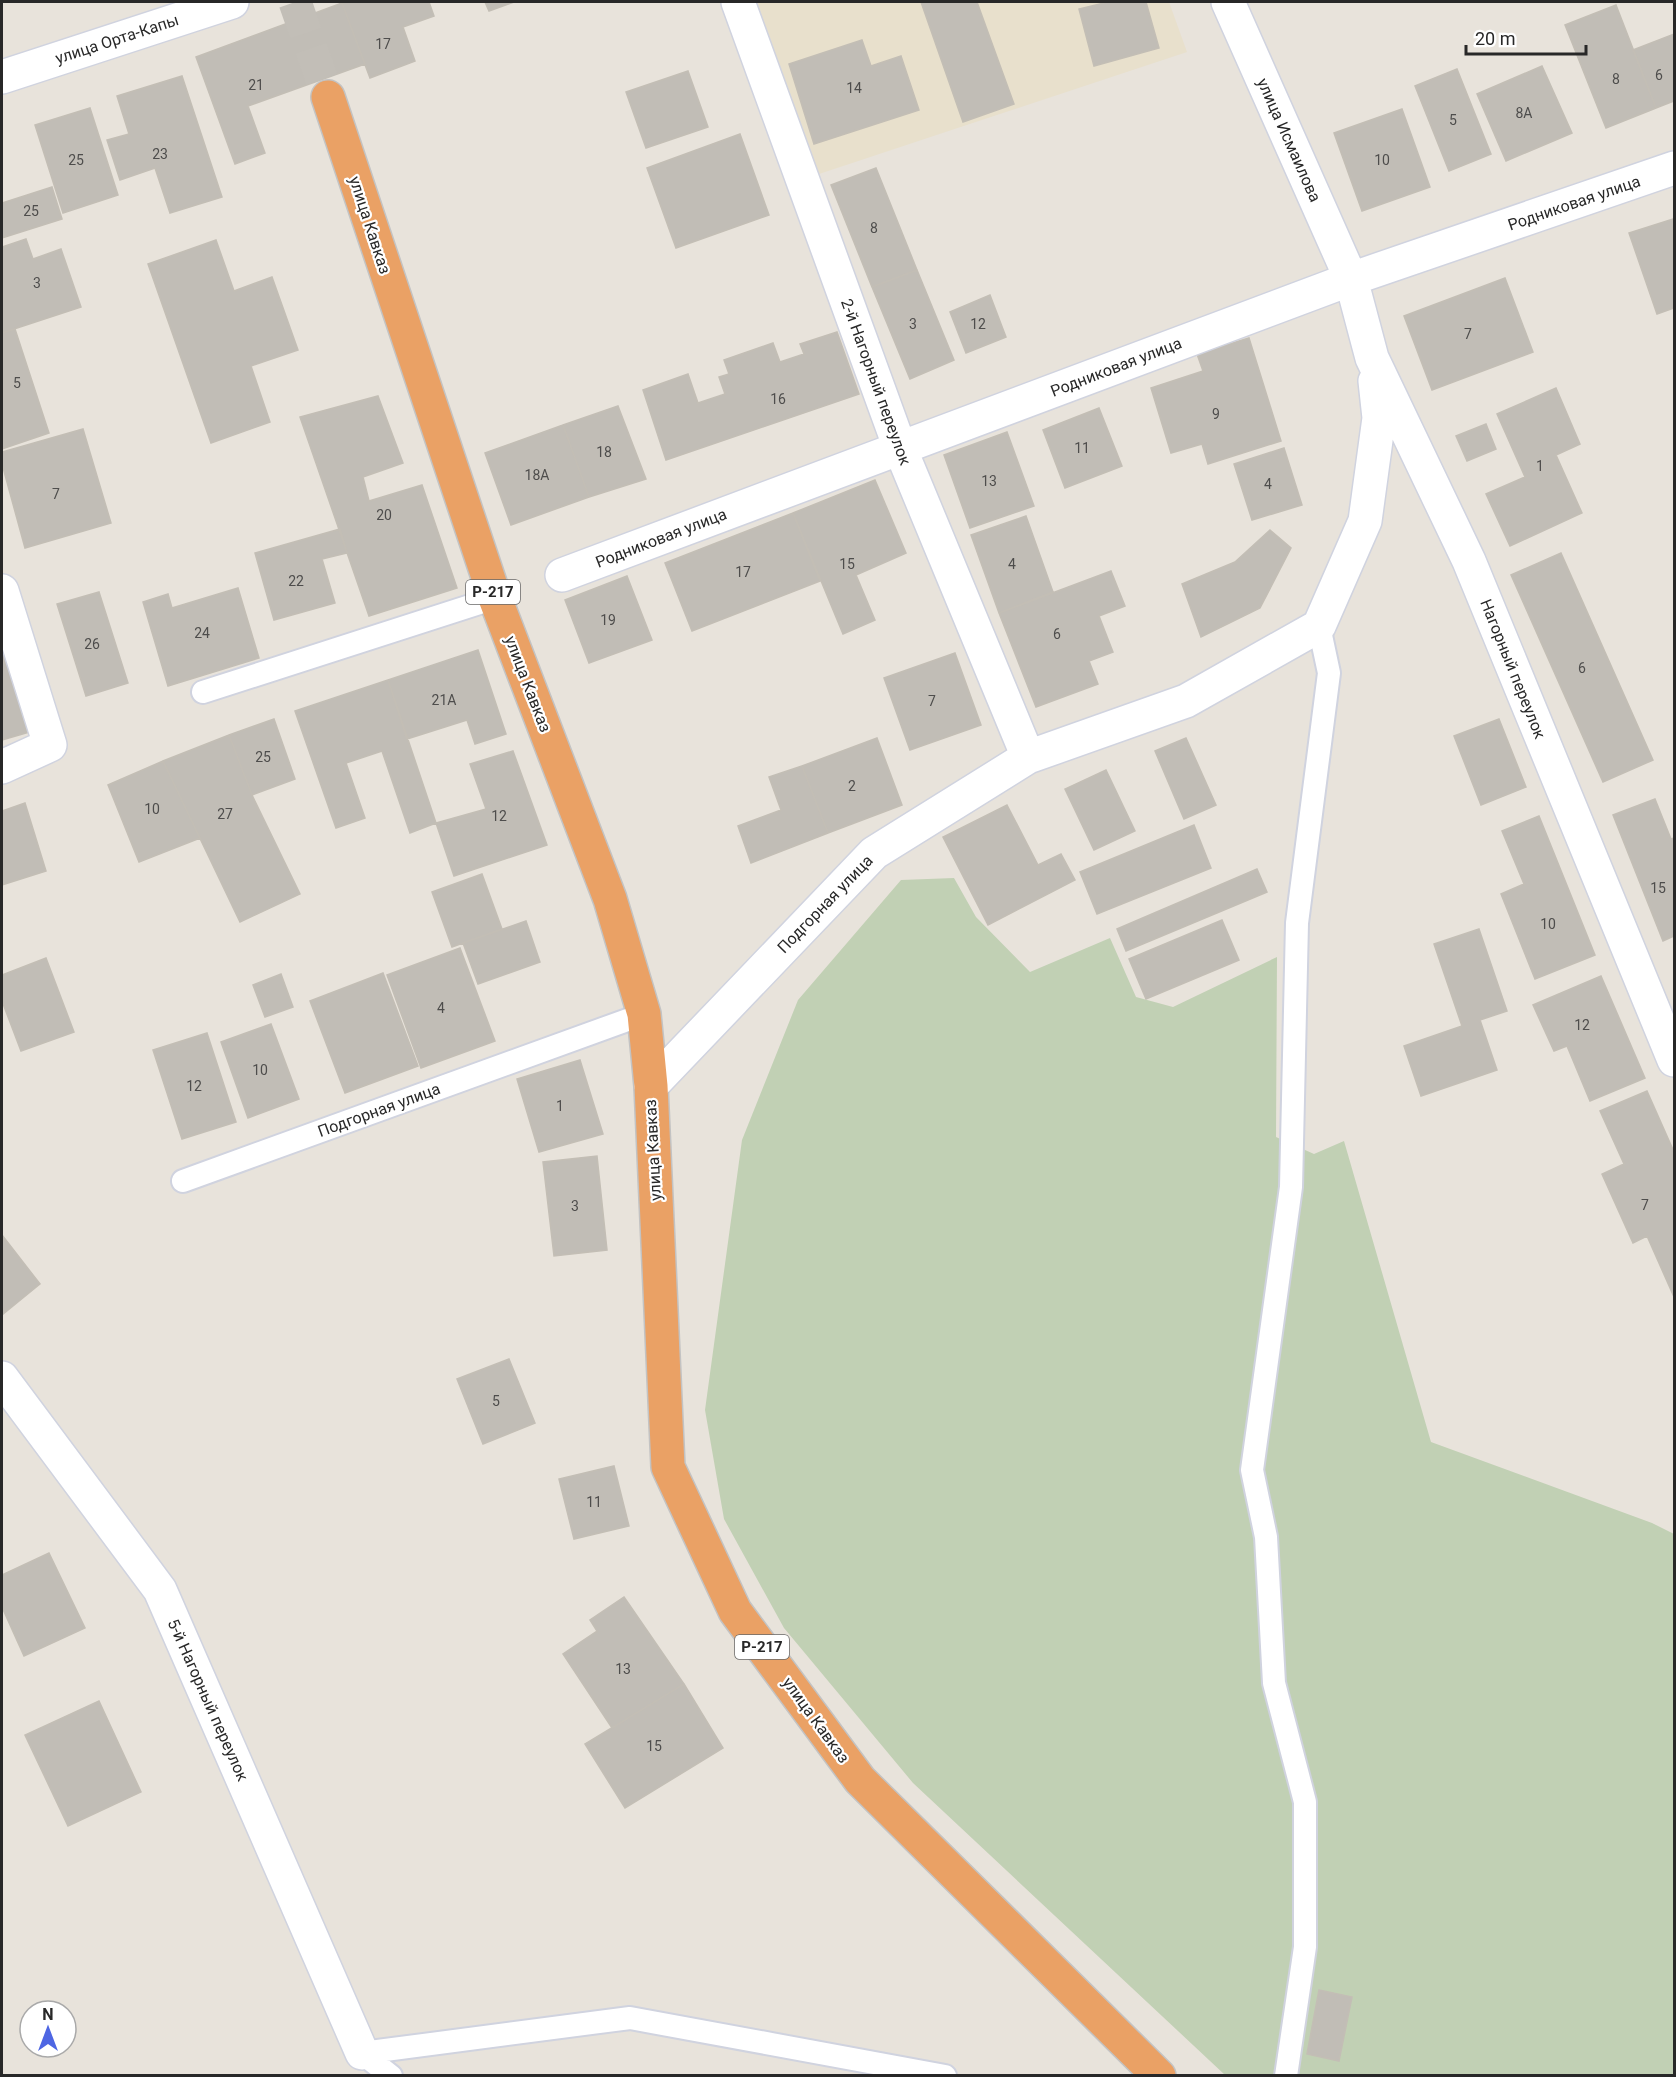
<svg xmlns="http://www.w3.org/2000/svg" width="1676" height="2077" font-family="Roboto,sans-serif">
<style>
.education{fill:#e8e0cc}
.cemetery{fill:#c1d0b4}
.building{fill:#c1bdb6;stroke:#c3beb5;stroke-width:1.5}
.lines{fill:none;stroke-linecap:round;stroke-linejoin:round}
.highway-tunnel{stroke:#c2beb7;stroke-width:33;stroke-dasharray:33 16;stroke-linecap:butt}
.lane-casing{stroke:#d0d3df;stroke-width:26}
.street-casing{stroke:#d0d3df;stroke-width:36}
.highway-casing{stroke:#c3c3c3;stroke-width:36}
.lane{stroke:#fff;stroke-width:22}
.street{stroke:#fff;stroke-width:33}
.highway{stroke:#eaa165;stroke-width:33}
.labels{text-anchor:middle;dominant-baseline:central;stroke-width:4.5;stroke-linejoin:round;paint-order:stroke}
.number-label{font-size:14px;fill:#4e4d4c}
.shield{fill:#fff;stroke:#686868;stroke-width:1.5}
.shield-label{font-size:15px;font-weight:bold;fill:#282828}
.street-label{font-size:16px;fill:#282828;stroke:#fff}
</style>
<rect width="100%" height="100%" fill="#e8e3db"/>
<path class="education" d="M757,2h412l18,50 -374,124z"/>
<path class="cemetery" d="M954,878l22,39 54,55 80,-34 26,59 37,10 104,-50 -1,180 38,17 30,-13 87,301 221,81 22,11v541h-449l-312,-292 -129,-155 -60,-109 -19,-109 37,-270 56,-140 103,-120z"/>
<path class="building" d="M347,2h82l5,14 -31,11 12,34 -45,17 -28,-75z
M485,2h29l-25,9z
M921,2h56l37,102 -51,18z
M1108,2h38l13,46 -65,18 -15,-57z
M342,3l23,61 -117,42 17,47 -30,11 -39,-107z
M1616,5l40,103 -50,20 -41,-103z
M1674,34v67l-18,7 -23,-58z
M862,40l9,26 30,-10 18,54 -105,34 -25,-80z
M1542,66l30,67 -66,28 -29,-67z
M1457,69l34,85 -42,17 -34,-85z
M688,71l20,56 -62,21 -20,-56z
M182,76l40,121 -52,16 -15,-45 -35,12 -13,-40 22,-6 -12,-38z
M90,108l28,87 -55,18 -28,-88z
M1402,109l28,78 -68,24 -28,-78z
M740,134l29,81 -93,33 -29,-80z
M876,168l41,102 -45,17 -41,-102z
M52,187l10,32 -60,19v-35z
M1673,219l1,89 -17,6 -28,-81z
M26,239l7,20 28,-10 20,58 -79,26v-86z
M216,240l18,51 38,-14 26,73 -47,16 19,56 -59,21 -63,-179z
M917,270l37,90 -44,19 -38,-92z
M1505,278l28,74 -101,38 -28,-74z
M990,295l16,42 -40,16 -16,-41z
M15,329l34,104 -47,16v-116z
M837,332l22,62 -193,66 -23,-70 45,-16 10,29 27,-9 -6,-17 10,-3 -5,-14 49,-17 7,19 24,-8 -4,-10z
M1249,338l32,103 -73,23 -6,-20 -31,9 -20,-65 52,-17 -6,-17z
M1556,388l24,56 -24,11 26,58 -72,33 -24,-52 39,-17 -28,-63z
M378,396l25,67 -40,14 6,24 53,-16 35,103 -88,28 -69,-199z
M618,406l28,73 -57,18 -26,-72z
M1099,408l23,58 -57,22 -22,-58z
M1486,424l10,25 -29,12 -11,-25z
M563,425l26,72 -78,28 -26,-72z
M83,429l28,94 -86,25 -23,-84v-12z
M1007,432l27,74 -64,22 -26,-73z
M1284,448l18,57 -50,15 -18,-56z
M875,480l31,73 -50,22 19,45 -32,14 -50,-121z
M793,513l27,68 -128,50 -27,-68z
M1026,516l27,76 -54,21 -28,-78z
M340,529l7,24 -25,6 13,44 -61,17 -19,-67z
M1270,530l21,18 -31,60 -59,29 -19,-53 53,-22z
M1561,553l92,207 -50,22 -92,-207z
M1111,571l14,35 -26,10 14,36 -24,9 9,23 -62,23 -37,-94z
M627,576l25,64 -63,23 -24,-63z
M238,588l21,70 -91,28 -25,-84 25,-8 4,14z
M99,592l29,91 -42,13 -29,-92z
M2,634l8,26 -8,3z
M478,650l28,84 -31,10 -8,-24 -60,19 -19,-59z
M955,653l26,72 -71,25 -26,-72z
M10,660l23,71 -31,9v-77z
M388,680l48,143 -26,10 -28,-82 -36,12 19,55 -29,10 -41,-117z
M274,719l21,60 -43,16 -23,-60z
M1499,719l27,68 -45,18 -27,-69z
M229,735l23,60 48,99 -60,28 -77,-161z
M877,738l25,67 -74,28 -26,-67z
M1186,738l30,67 -32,14 -29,-68z
M513,751l34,94 -93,31 -18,-53 50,-14 -16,-45z
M163,761l37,77 -61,24 -31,-77z
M802,766l26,67 -77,30 -13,-37 43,-16 -12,-33z
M1106,770l29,61 -41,19 -29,-61z
M1655,799l16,40 3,-1v98l-11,5 -50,-126z
M25,803l21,68 -44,14v-74z
M1007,805l31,60 23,-11 14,26 -87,45 -45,-88z
M1539,816l56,139 -60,24 -34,-85 23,-10 -22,-53z
M1194,825l17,43 -114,46 -17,-42z
M1257,869l10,23 -141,59 -9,-22z
M482,874l20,55 -50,18 -20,-55z
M1222,920l17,40 -93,39 -17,-40z
M526,921l14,41 -62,22 -15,-41z
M1479,929l28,82 -27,9 17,50 -76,26 -17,-50 58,-20 -28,-82z
M460,948l35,93 -74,27 -34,-93z
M46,958l28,74 -53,19 -19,-50v-26z
M383,973l35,93 -73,27 -35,-92z
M281,974l12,33 -28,10 -12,-32z
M1601,976l44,102 -55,23 -23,-55 -13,5 -21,-46z
M271,1024l28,75 -51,19 -27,-76z
M207,1033l29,89 -54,17 -29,-89z
M580,1060l23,74 -64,18 -22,-73z
M1647,1091l27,61v145l-27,-61 -14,7 -31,-69 22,-10 -24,-53z
M597,1156l10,94 -53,6 -11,-94z
M2,1235l38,49 -38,31z
M509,1359l26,64 -52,21 -26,-65z
M614,1466l15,60 -55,13 -15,-60z
M49,1553l36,75 -61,28 -22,-49v-32z
M624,1597l60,87 -72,44 -49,-74 34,-23 -7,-11z
M684,1684l39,64 -98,60 -40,-64z
M99,1701l42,91 -73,34 -43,-91z
M1319,1990l33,7 -13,64 -32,-7z"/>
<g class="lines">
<path class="highway-tunnel" d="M295,2l33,95"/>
<defs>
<path id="lane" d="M203,692l292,-94
M183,1181l461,-167
M391,2076l-29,-23 268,-35 315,58
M1286,2076l19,-129v-145l-31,-119 -8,-146 -14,-67 39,-283 6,-264 32,-250 -10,-47"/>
<path id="street" d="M738,2l162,446 128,309
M1228,2l123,277 21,79 97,203 205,499
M2,77l230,-75
M562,575l789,-296 323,-111
M2,591l48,154 -48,22
M651,1086l223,-233 154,-96 158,-56 133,-75 46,-105 14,-103 -4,-37
M2,1378l158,212 202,463"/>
<path id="highway" d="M328,97l167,501 115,301 34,115 7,72 17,381 67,144 125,169 299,296"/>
</defs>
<use href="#lane" class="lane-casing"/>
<use href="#street" class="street-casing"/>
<use href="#highway" class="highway-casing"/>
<use href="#lane" class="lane"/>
<use href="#street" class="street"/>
<use href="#highway" class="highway"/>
</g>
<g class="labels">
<g class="number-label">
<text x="383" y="44">17</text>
<text x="1659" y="75">6</text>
<text x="1616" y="79">8</text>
<text x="256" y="85">21</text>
<text x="854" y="88">14</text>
<text x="1524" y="113">8А</text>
<text x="1453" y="120">5</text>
<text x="160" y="154">23</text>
<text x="76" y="160">25</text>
<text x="1382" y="160">10</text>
<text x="31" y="211">25</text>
<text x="874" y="228">8</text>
<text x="37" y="283">3</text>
<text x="913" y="324">3</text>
<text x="978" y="324">12</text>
<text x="1468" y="334">7</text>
<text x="17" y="383">5</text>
<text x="778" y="399">16</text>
<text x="1216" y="414">9</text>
<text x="1082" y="448">11</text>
<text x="604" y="452">18</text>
<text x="1540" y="466">1</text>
<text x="537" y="475">18А</text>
<text x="989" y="481">13</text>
<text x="1268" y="484">4</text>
<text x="56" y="494">7</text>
<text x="384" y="515">20</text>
<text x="847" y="564">15</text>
<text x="1012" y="564">4</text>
<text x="743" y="572">17</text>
<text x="296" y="581">22</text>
<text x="608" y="620">19</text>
<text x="202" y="633">24</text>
<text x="1057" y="634">6</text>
<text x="92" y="644">26</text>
<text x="1582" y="668">6</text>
<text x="444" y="700">21А</text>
<text x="932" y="701">7</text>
<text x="263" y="757">25</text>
<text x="852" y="786">2</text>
<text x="152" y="809">10</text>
<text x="225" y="814">27</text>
<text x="499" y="816">12</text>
<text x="1658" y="888">15</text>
<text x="1548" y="924">10</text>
<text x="441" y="1008">4</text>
<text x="1582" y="1025">12</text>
<text x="260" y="1070">10</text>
<text x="194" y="1086">12</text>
<text x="560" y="1106">1</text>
<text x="1645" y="1205">7</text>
<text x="575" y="1206">3</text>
<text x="496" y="1401">5</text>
<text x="594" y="1502">11</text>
<text x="623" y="1669">13</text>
<text x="654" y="1746">15</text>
</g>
<g class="shield">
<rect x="466" y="580" width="54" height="24" rx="4.5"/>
<rect x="735" y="1635" width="54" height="24" rx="4.5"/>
</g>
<g class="shield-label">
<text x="493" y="592">Р-217</text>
<text x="762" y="1647">Р-217</text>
</g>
<g class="street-label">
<text transform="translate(117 39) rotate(-18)">улица Орта-Капы</text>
<text transform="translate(1289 140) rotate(66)">улица Исмаилова</text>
<text transform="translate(1574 203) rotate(-19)">Родниковая улица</text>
<text transform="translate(370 225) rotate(72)">улица Кавказ</text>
<text transform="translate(1116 367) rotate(-21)">Родниковая улица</text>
<text transform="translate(876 382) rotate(70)">2-й Нагорный переулок</text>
<text transform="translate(661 538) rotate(-21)">Родниковая улица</text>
<text transform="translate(1513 669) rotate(68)">Нагорный переулок</text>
<text transform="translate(528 684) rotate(69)">улица Кавказ</text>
<text transform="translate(825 904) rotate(-46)">Подгорная улица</text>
<text transform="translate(379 1110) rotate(-20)">Подгорная улица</text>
<text transform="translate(653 1150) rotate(-93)">улица Кавказ</text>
<text transform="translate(208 1700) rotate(66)">5-й Нагорный переулок</text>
<text transform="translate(816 1720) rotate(54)">улица Кавказ</text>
</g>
</g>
<rect width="1676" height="2077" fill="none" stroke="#282828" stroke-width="6"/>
<g transform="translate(48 2029)"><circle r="28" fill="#ffffff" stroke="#a9a9a9" stroke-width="1.5"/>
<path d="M0-4.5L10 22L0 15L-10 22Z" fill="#4e66e3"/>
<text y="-9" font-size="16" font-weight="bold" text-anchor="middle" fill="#282828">N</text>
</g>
<path d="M1466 45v9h120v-9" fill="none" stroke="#282828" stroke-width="3"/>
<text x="1475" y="45" font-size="18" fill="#282828" stroke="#ffffff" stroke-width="4.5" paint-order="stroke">20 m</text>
</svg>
